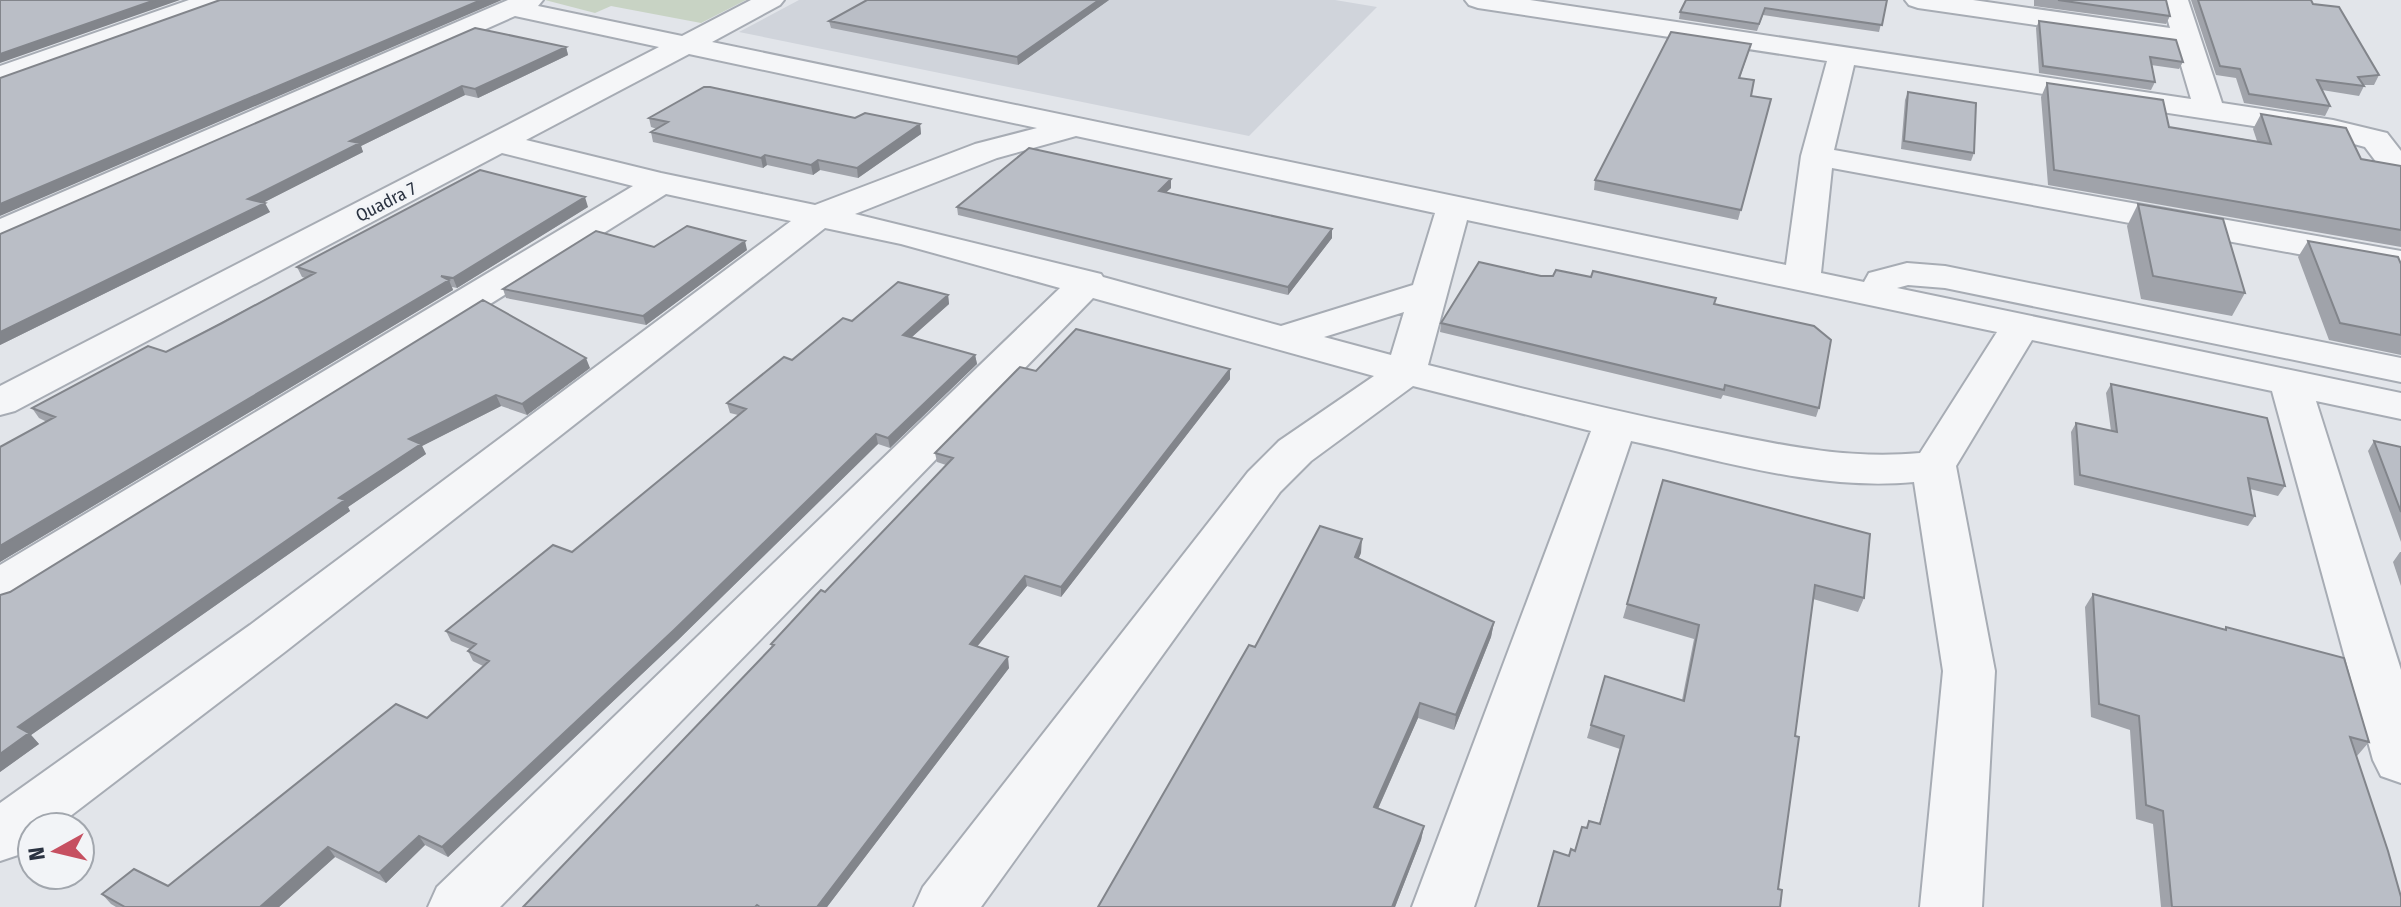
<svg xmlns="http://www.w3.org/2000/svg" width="2401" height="907" font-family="'Fira Sans Condensed',sans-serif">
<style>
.built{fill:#d0d4db}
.green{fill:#c8d3c4}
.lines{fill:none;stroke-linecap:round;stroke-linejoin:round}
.minor-casing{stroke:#a7acb4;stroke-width:4}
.minor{fill:#f5f6f8;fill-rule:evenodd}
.wall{fill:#a0a3aa}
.shaded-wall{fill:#82858b}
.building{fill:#babec6;stroke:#82858b;stroke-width:2}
.labels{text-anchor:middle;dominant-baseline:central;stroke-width:6;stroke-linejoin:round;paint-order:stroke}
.far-street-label{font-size:18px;fill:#2b3341;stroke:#f2f4f7}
</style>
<rect width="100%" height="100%" fill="#e2e5ea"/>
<path class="built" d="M799,0h536l42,7 -128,129 -510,-104z"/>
<path class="green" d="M545,0h201l-45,23 -90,-17 -16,7z"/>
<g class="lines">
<defs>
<path id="minor" d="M189,0h37l-4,5 -222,80v-19z
M508,0h35l-5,6 144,30 69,-36h33l-4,5 -68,37 1074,223 15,-109 26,-95 -349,-53 -9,-3 -4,-5h65l661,99 -16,-54 -257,-37 -9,-3 -4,-5h68l197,28 -8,-28h26l34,103 111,17 54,13 14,18v26l-15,-2 -21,-28 -33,-9 -478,-73 -20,85 567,101v22l-569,-105 -11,105 43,9 5,-9 38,-10 38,3 456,92v24l-456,-94 -37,-3 -11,3 504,105v26l-85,-18 85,269v113l-20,-7 -8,-16 -101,-369 -240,-51 -76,126 39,205 -13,236h-62l23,-236 -29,-189c-96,9 -190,-21 -283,-41l-157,466h-62l179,-476 -178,-45 -102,75 -31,31 -299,415h-67l9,-20 325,-415 31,-31 95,-65 -281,-78 -593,609h-72l9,-20 623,-599 -159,-44 -76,-16 -539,423 -230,176h-24v19l-11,8 -21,7v-58l250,-178 541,-404 -125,-27 -649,406 -17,5v-40l633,-379 -131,-33 -487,258 -15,4v-29l659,-339 -144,-31 -503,223 -12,4v-24zM689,54l348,74 -62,16 -160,61 -154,-32 -135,-33zM1076,136l359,77 -22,72 -132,41 -178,-49 -2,-3 -246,-60 142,-56zM1467,220l530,112 -77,121c-77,7 -143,-9 -218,-24 -92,-19 -183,-41 -274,-64zM1404,312l-13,43 -67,-18z"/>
</defs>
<use href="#minor" class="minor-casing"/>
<use href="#minor" class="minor"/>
</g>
<path class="wall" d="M1109,0l-91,65 -187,-37 -2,-7z
M1887,0l-8,32 -116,-17 -6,16 -78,-12 1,-7z
M2034,0h132l4,16 -4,8 -132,-18z
M2191,0h120l2,4 66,71 -5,10h-11l1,1 -5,10 -37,-6 8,16 -5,10 -81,-13 -8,-25 -20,-3z
M2039,21l144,41 -4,7 -28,-4 4,17 -4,8 -112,-17 -3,-45z
M1751,44l-11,34 11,18 20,3 -33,121 -144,-30 1,-10z
M566,47l2,8 -90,43 -13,-3 -104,51 2,6 -101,51 8,9 -270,133v-111z
M2047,83l122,44 88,14 -4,-12 8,-15 100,45 40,7v81l-353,-62 -7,-88z
M1908,92l66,61 -3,8 -70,-12 4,-49z
M649,118h206l65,6 1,10 -63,44 -38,-8 -7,5 -46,-10 -4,3 -110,-26 -2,-10 6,-3 -6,-2z
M1171,179v9l-5,4 166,37v9l-44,57 -330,-80 -1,-8z
M2138,204l107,89 -13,23 -91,-17 -14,-73z
M588,207l-131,81 -5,-1 1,3 -453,272v-115l47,-25 -8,-4 -7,-10 134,-56 139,-74 -3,-1 -5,-10z
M2308,241l93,23v91l-72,-15 -31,-83z
M654,247l93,3 -101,75 -140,-27 -3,-9z
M1541,276l173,28 105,104 -3,9 -93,-22 -2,4 -281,-67 1,-9z
M948,295l1,9 -37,33 63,18 2,9 -87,84 -12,-4 -200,196 -230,217 -23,-12 -39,38 -51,-26 -56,50h-163l-5,-3 -9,-10 66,-8 259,-168 56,-52 -10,-5 -5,-10 2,-2 -19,-8 -5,-10 126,-79 166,-137 -8,-2 -3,-10 125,-82z
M483,300l107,68 -63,47 -26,-9 -79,40 4,8 -78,53 2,4 -319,224 8,9 -39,28 10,-180z
M1230,369v10l-169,218 -34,-11 -50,60 32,22 -182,239h-304l249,-260 -1,-3 54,-52 121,-127 -9,-3 -2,-9 101,-82z
M2111,384l174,102 -7,10 -28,-7 5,27 -7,10 -174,-41 -3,-53 5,-9 35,8 -5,-38z
M2374,441l27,6v95l-33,-91z
M1663,480l201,118 -6,14 -45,-13 -18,137 -226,120 6,-5 12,-23 12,-4 21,-75 -33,-11 18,-62 77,24 12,-61 -71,-21z
M2400,552h1v34l-8,-24z
M1361,553l-3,6 136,63 -3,15 -37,93 -36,-12 -40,91 46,17 -3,14 -26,67h-297l157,-260z
M2093,594l131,36 2,-3 143,115 -12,14 -1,-1 45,152h-240l-8,-83 -17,-5 -6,-89 -39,-13 -6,-110z"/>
<path class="shaded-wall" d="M155,0h25l-180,63v-9z
M481,0h21l-502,216v-12z
M1099,0h10l-91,65 -1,-8z
M566,47l2,8 -90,43 -3,-9z
M462,86l3,9 -104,51 2,6 -110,56 -5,-9 102,-58z
M920,124l1,10 -63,44 -1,-10z
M765,155l2,10 -4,3 -2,-10z
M818,160l2,10 -7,5 -2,-10z
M1171,179v9l-12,11v-8z
M585,197l3,10 -131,81 -4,-10z
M265,203l5,9 -270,133v-13z
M1332,229v9l-44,57v-8z
M745,241l2,9 -101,75 -3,-9z
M449,280l4,10 -453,272v-16z
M948,295l1,9 -45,40 -1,-9z
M975,355l2,9 -87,84 -2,-10z
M586,358l4,10 -63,47 -5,-11z
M1230,369v10l-169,218v-10z
M496,395l5,11 -79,40 4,8 -78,53 2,4 -319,224 8,9 -39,28v-18l18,-27 321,-229 70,-59z
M876,434l2,10 -200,196 -230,217 -6,-10z
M1362,539l-1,14 -8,18 2,-14z
M1025,576l2,10 -56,68 -1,-10z
M1494,622l-3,15 -37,93 2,-15z
M1008,657l1,11 -182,239h-10z
M1420,703l-2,15 -46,104 2,-15z
M1424,826l-3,14 -26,67h-3z
M419,836l6,9 -39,38 -7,-10z
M328,847l7,10 -56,50h-19z"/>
<path class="building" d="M0,0h155l-155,54z
M220,0h261l-481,204v-126z
M867,0h232l-82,57 -188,-36z
M1686,0h201l-5,25 -117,-17 -6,16 -79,-12z
M2058,0h108l4,16z
M2198,0h113l2,4 26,3 40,68 -21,2 6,9 -47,-6 13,26 -81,-12 -9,-25 -20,-3z
M2039,21l137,19 7,22 -33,-5 5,25 -112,-16z
M475,28l91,19 -91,42 -13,-3 -112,55 10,2 -112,56 17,4 -265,129v-98z
M1671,32l80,12 -12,34 15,2 -3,16 20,3 -30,111 -146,-30z
M2047,83l116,17 6,27 102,17 -10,-30 85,14 15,31 40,7v64l-347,-60z
M704,87h6l145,31 10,-5 55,11 -63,44 -39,-8 -7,5 -46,-10 -4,3 -110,-26 17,-10 -19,-4z
M1908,92l68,11 -2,50 -70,-12z
M1029,148l142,31 -12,12 173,38 -44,58 -331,-80z
M480,170l105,27 -132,81 -12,-2 8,4 -449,266v-99l55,-30 -23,-9 116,-62 18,6 56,-29 93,-50 -18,-6z
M2138,204l85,15 22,74 -92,-17z
M687,226l58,15 -102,75 -140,-27 93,-58 58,16z
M2308,241l90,16 3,7v71l-61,-12z
M1479,262l62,14h12l3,-6 35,7 2,-6 123,27 -2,6 100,22 17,14 -12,68 -94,-23 -1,5 -283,-67z
M898,282l50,13 -45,40 72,20 -87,83 -12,-4 -202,196 -232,217 -23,-11 -40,37 -51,-26 -68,60h-135l-23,-13 32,-25 34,17 228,-182 31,14 62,-57 -21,-10 8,-7 -30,-13 107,-86 19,7 174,-143 -19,-6 57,-46 8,3 51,-42 9,3z
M483,300l103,58 -64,46 -26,-9 -87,44 12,5 -82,54 6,2 -327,227 11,6 -29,21v-159l10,-3z
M1076,329l154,40 -169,218 -36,-11 -55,68 38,13 -191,250h-57l-3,-2 -2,2h-232l251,-262 -3,-1 50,-54 4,2 128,-134 -18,-5 85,-86 16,4z
M2111,384l156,34 18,68 -37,-8 7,38 -175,-41 -4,-52 41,9z
M2374,441l27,6v65z
M1663,480l207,54 -6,64 -49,-13 -20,151 4,1 -21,152 4,1 -2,17h-242l16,-56 15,5 2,-7 4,2 7,-24 5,1 2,-7 11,3 24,-88 -33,-11 14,-49 79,25 15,-76 -72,-21z
M1320,526l42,13 -7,18 139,65 -38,93 -36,-12 -46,104 50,19 -32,81h-294l151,-262 6,2z
M2093,594l133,36v-3l118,31 25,84 -19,-5 38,114 13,46v10h-229l-9,-96 -17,-6 -7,-89 -40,-12z"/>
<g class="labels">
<g class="far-street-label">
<text transform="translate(386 202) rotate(-27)">Quadra 7</text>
</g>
</g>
<g transform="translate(56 851) rotate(262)"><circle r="38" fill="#f2f4f7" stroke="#a2a7ae" stroke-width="2"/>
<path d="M0-6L14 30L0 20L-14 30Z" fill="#c65061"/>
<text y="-12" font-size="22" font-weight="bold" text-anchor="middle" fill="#2b3341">N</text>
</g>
</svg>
